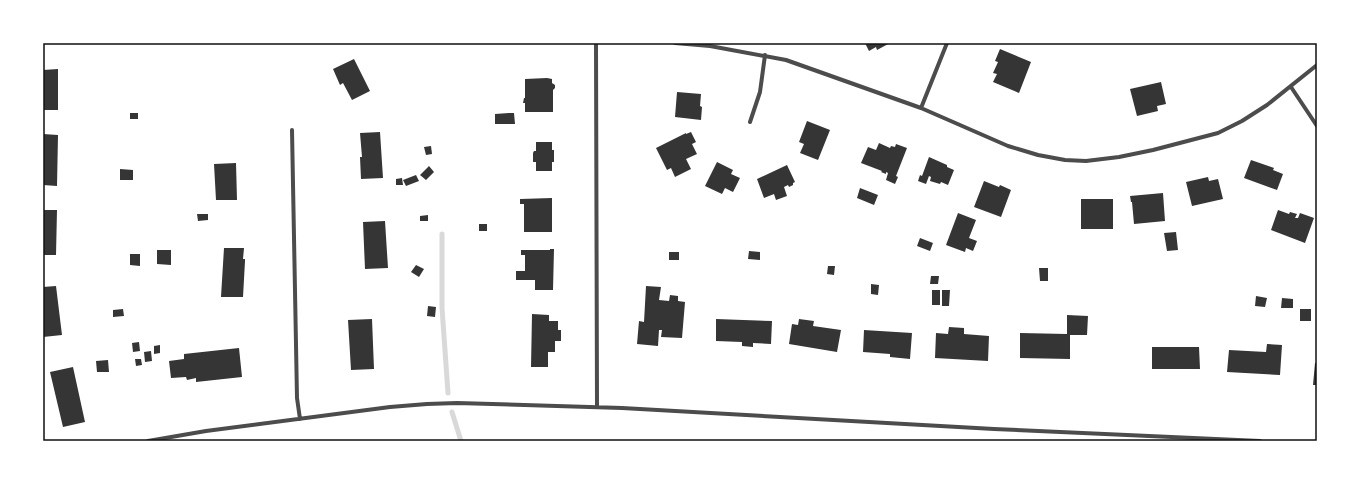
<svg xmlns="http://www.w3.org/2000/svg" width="1360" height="484" font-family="Figtree,sans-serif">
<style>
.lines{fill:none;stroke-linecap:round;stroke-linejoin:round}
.stream{stroke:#d9d9d9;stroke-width:5}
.building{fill:#353535}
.minor{stroke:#4c4c4c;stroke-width:4}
.neatline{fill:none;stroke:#111;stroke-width:1.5}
</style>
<rect width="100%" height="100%" fill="#fff"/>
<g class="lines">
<path class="stream" d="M442,234v74l6,85
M452,412l9,29"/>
</g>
<path class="building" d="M865,43h25l-13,7 -1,-3 -7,4z
M1000,49l31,13 -12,31 -26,-11 4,-8 -4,-1 5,-11 -3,-1z
M354,59l16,32 -18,9 -9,-17 -3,2 -7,-16z
M58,69v41h-15v-40z
M547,78l5,1v4l3,2v3l-2,2v22h-28v-9h-2l1,-5h1v-19z
M1161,82l5,22 -9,2 1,5 -21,5 -7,-27z
M677,92l24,2 -1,12 2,1 -1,13 -26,-3z
M130,113h8v6h-8z
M509,113h5l1,11h-20v-10z
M807,121l23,9 -12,30 -18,-7 4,-9 -5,-2z
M380,132l3,46 -22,1 -1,-22h2l-2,-24z
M691,132l5,10 -4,2 5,10 -11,5 5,10 -16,8 -4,-9 -4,2 -11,-22 30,-15v1z
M43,134l15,1 -1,51 -14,-1z
M536,142h16v8h2v12h-2v9h-16v-9h-3v-9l1,-2h2z
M879,143l11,5 1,-2 4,1 1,-3 11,4 -11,28 2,1 -3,7 -9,-4 2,-7 -2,-1v2l-5,-2 1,-1 -21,-8 7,-16 8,3z
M431,146l1,8 -6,1 -2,-8z
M929,157l18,8v2l7,3 -6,15 -7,-3 -1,2 -10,-3 1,-4 -2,-1 -3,8 -8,-3 2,-6 2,1z
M1251,160l23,8 -1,2 10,4 -6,16 -33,-12z
M717,162l16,8 -2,4 9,4 -7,14 -8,-4 -3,6 -17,-8z
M236,163l1,37h-21l-2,-36z
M787,165l8,17 -2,1v2l-4,2 -1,-2 -4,2 3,9 -11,4 -2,-6 -10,4 -7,-19z
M429,166l5,6 -8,8 -6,-5z
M120,169l13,1v10h-13z
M416,175l3,6 -13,5 -3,-6z
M1208,177l1,4 9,-2 5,20 -31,7 -6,-24z
M402,178l1,7h-7v-6z
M984,181l15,6 1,-2 11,5 -10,27 -27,-10z
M860,188l18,7 -4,10 -17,-7z
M1163,193l2,28 -31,3 -2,-22h-1l-1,-6z
M552,198v34h-28v-28h-4v-5z
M1081,199h32v30h-32z
M43,210h14l-1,45h-13z
M1278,210l11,4 1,-2 7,2 -2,4h3l2,-5 14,5 -9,25 -34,-13z
M958,213l18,7 -7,18 8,3 -4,10 -7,-3 -1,4 -19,-7z
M197,214h11v6l-10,1z
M428,215v6h-8v-5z
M385,221l3,47 -23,1 -2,-47z
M479,224h8v7h-8z
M1176,232l2,18 -11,1 -3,-18z
M920,238l13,5 -3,8 -13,-5z
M224,248h20l-1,11h2v2l-2,36h-22z
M550,249h4l-1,41h-18v-10h-19v-9h9v-16h-4v-5h29z
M157,250h14v15l-14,-1z
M749,251l11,1v8l-12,-1z
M669,252h10v8h-10z
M130,254h10v12l-10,-1z
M416,265l8,4 -5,8 -8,-5z
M828,266h7l-1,9 -7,-1z
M1039,268h9v13h-8z
M931,276h8l-1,8h-8z
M871,284l8,1 -1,10 -7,-1z
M56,286l6,49 -19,2v-50z
M646,286l15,1 -2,13 10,1 1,-6 8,1v5l7,1 -3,36 -21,-1 1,-7h-3l-1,16 -21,-2 2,-23 5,1z
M932,290h8v15h-8z
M942,290h8l-1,16h-7z
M1256,296l11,2 -2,9 -10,-1z
M1282,298l11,1v9h-12z
M428,306l8,1 -1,10 -8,-1z
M123,309l1,7 -11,1v-7z
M1300,309h11v12h-11z
M532,314l17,1v6h9v9h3v11h-6v11h-7v15h-17z
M1067,315l21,1 -1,19h-17v24l-50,-1v-25l47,1z
M372,319l2,50 -23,1 -3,-50z
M716,319l56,2 -1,23 -18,-1v4l-11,-1v-4l-26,-1z
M799,319l15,2 -1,5 28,4 -4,22 -48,-8 3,-20 6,1z
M949,327l15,1v6l25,2 -1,25 -53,-3 1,-25 12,1z
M864,330l48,3 -2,26 -20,-2v-3l-27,-2z
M139,342l1,9 -7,1 -1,-9z
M1267,344l15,1 -2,30 -53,-3 2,-22 37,2z
M160,345v8l-6,1v-8z
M1152,347h47l1,22h-48z
M239,348l3,29 -46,5v-4l-9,2 -1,-3 -15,1 -2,-17 15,-2v-5z
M151,351l1,10 -7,1 -1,-10z
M135,359h6l1,6 -6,1z
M108,360l1,12h-12l-1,-11z
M1315,363h2v22h-4z
M73,367l12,55 -22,5 -13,-55z"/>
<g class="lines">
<path class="minor" d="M596,43l1,364
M675,43l35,3 76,14 135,48 87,38 30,9 27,5 21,1 33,-4 34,-7 65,-17 24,-12 25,-16 50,-40
M1291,87l26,39
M921,108l26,-65
M750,122l10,-30 5,-37
M292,130l5,268 3,21
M148,441l58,-10 184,-24 37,-3 30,-1 165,5 372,21 266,12"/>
</g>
<rect width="1360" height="484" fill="none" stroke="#ffffff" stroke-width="88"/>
<rect x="44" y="44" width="1272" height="396" class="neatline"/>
</svg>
